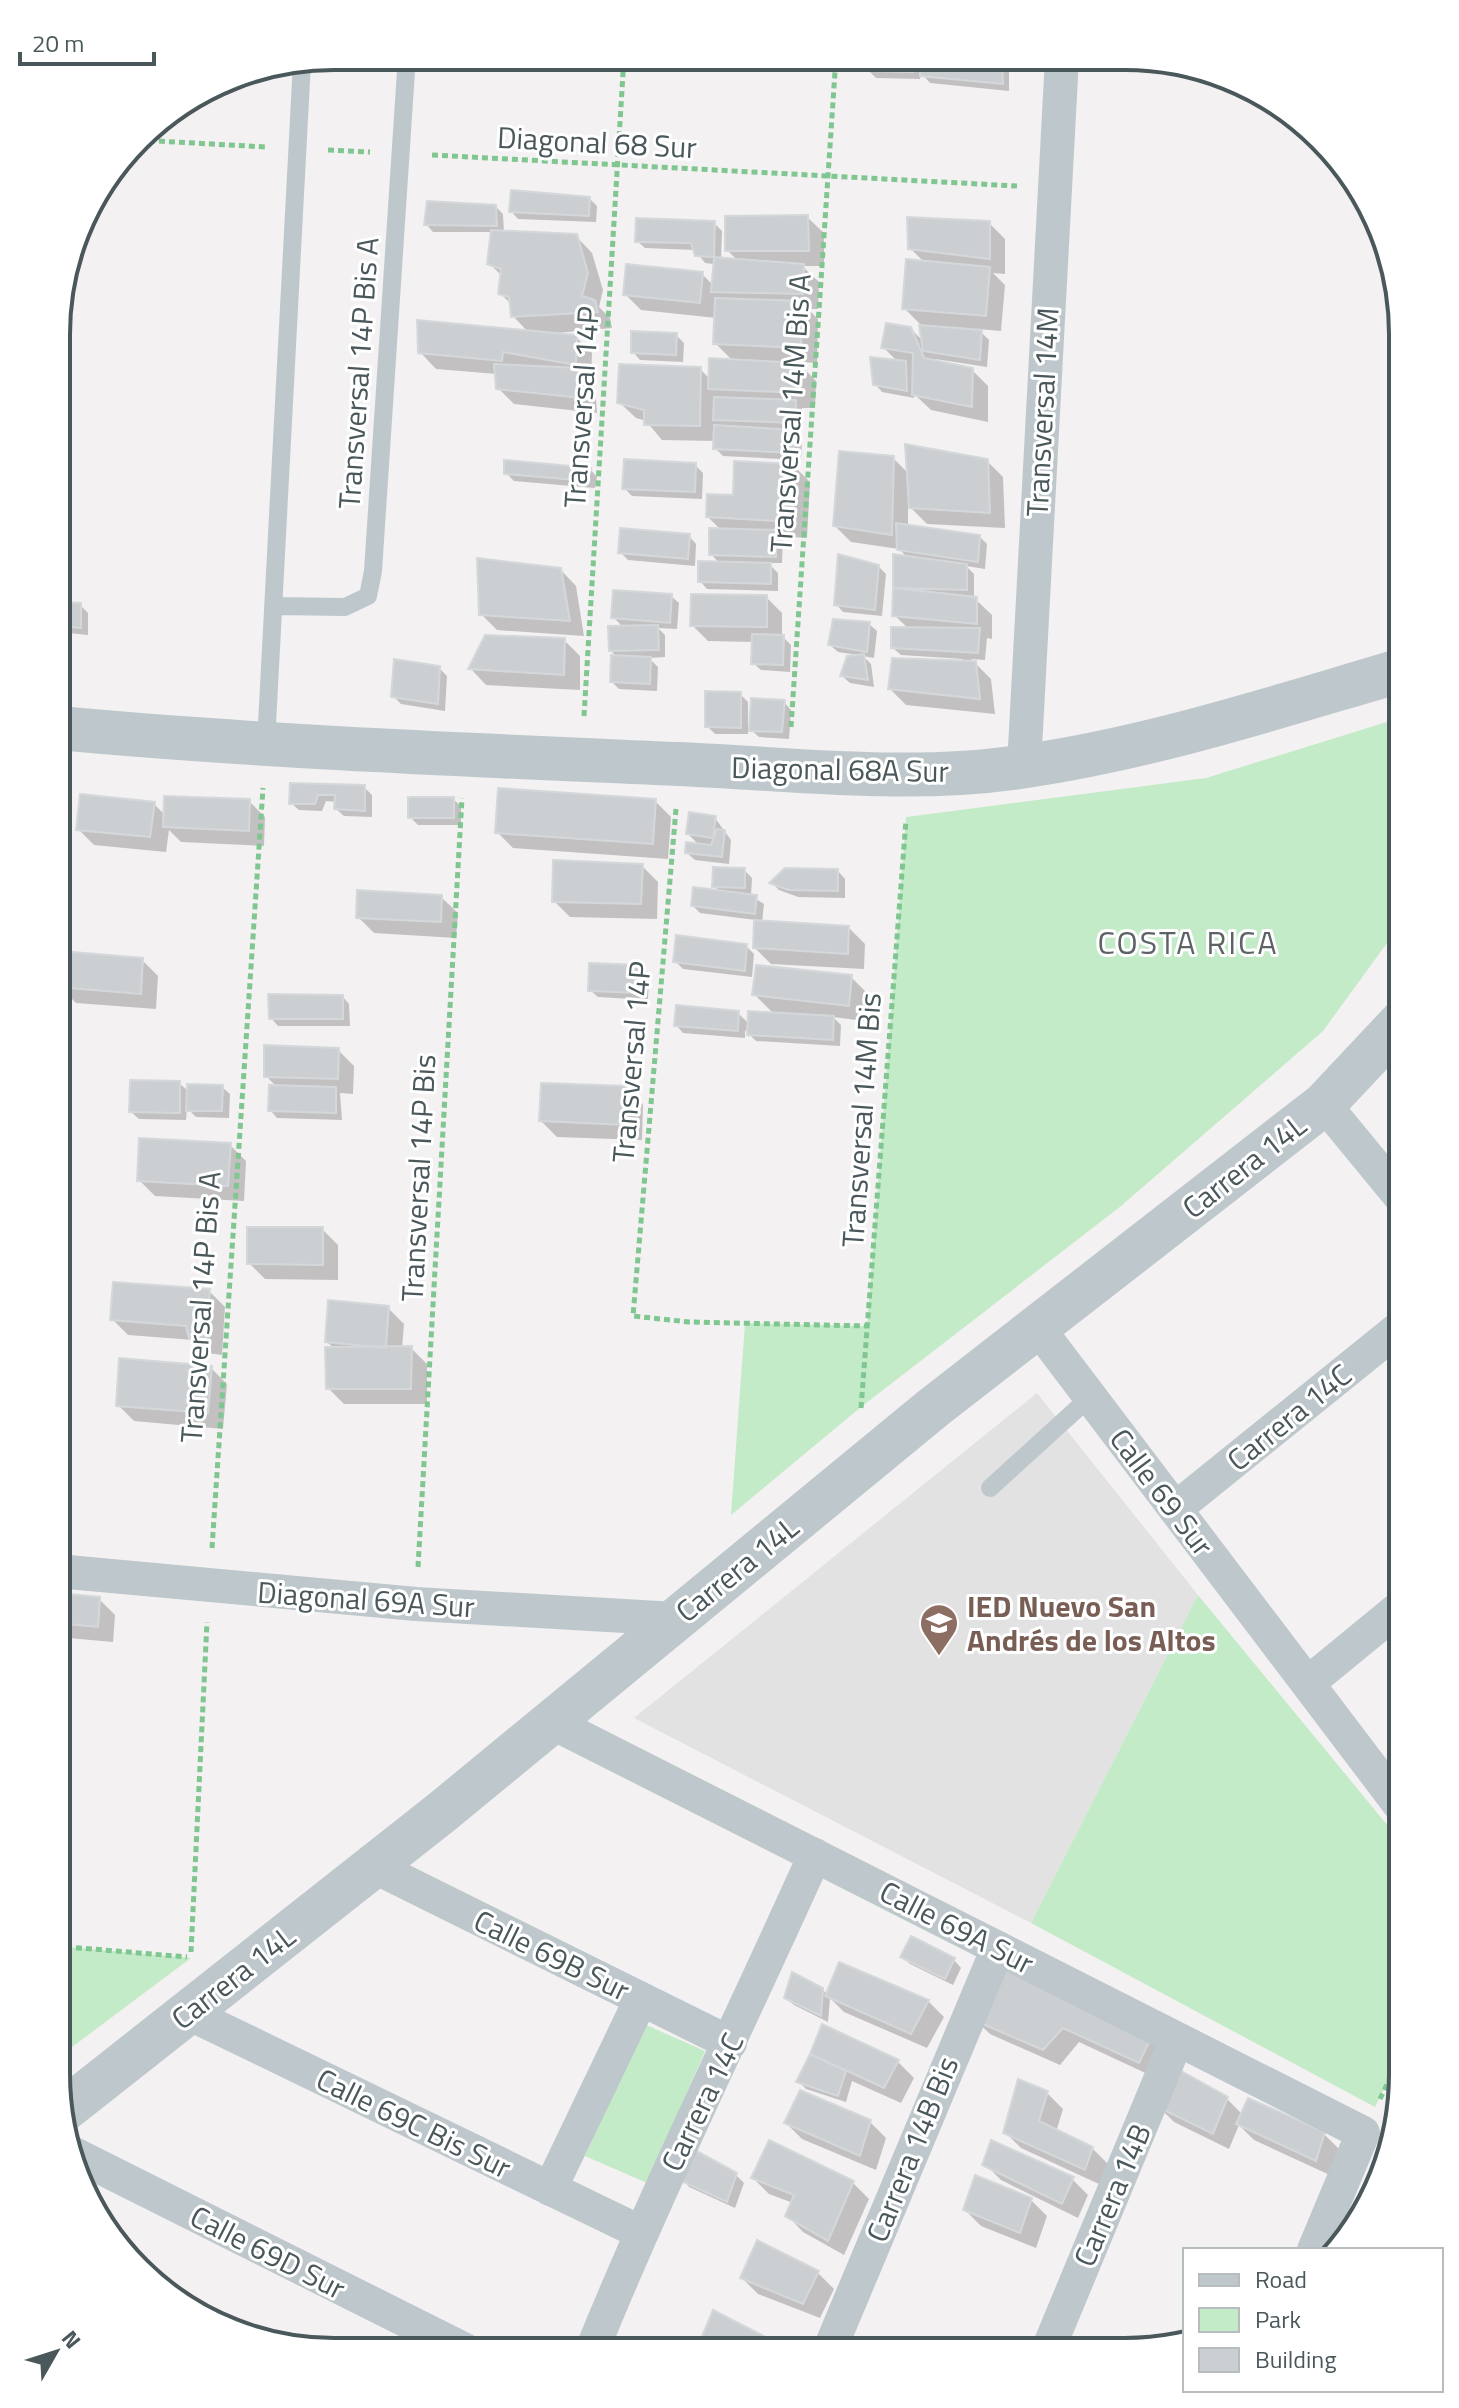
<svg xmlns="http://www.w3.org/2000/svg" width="1459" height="2408" font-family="'Titillium Web',sans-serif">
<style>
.education{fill:#e3e2e2}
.green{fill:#c4ebc8}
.shadow{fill:#0003}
.building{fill:#cbcfd2;stroke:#d5d8db;stroke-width:2}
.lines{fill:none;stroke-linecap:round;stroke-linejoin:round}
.path{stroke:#7fc690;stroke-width:5;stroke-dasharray:6 4;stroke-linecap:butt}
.service{stroke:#bec8cc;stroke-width:18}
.minor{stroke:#bec8cc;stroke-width:34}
.tertiary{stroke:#bec8cc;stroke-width:44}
.labels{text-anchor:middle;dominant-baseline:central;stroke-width:6;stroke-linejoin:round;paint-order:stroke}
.street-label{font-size:30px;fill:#4a585c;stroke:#fff}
.education-label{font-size:30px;font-weight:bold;fill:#785e54;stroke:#fff;text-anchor:start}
.neighbourhood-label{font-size:32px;letter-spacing:2px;fill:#5d6365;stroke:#fff}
.rim{fill:none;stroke:#4a585c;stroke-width:4}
</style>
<rect width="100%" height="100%" fill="#f3f1f1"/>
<path class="education" d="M1037,1393l161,202 -167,328 -397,-205z"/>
<path class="green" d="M1403,717v204l-80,110 -202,175 -260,201 -130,108 14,-192 122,3 39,-509 300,-39z
M1198,1595l204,248v210l-27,54 -344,-184z
M56,1946l135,12 -135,101z
M644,2024l61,27 -58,132 -62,-27z"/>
<path class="shadow" d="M762,57h52v5z
M869,58l132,6 8,7v20l-79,-8 -9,-10 -1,6 -44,-1 -8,-8z
M991,58h23v3z
M589,198l8,8 -1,16 -78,-3 -7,-8z
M495,206l8,8 1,19 72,3 16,17 11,37 -4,17 11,11 2,10 -67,6 31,3 16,16 -1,29 4,4 2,27 -83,-9 -16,-16 -1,-14 -61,-5 -16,-17 109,-19 -16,-17 -1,-11 -12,-12 2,-17 -13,-13 4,-31h-60l-7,-8z
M807,217l17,16v33h-22l17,16 -1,27h-10l10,10 -1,44 -19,-1 18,19 -1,27h-13v22h-10l10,9 -1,21 -78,-4 -8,-8v-7l-53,-1 -16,-19 -10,-3 -17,-16 81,-33 10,10 24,-17 -19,-19 1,-25 -75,-8 -16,-16 77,-20 11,11v-21l-8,-1 -10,-13 -50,-2 -8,-7 77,-18 8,8 -1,29 17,1 -11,-11z
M989,223l16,16v35l-12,-1 12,12 -4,46 -23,-2 11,11 -2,27 -52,-8 -1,3 38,8 16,16v36l-57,-12 -17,-16v4l-32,-6 -7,-8 23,-22 -15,-15 28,-18 12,12 -2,-16 -17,-17 21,-45 -15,-15z
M676,335l8,8 -1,19 -43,-2 -7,-8z
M893,458l16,16 78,-13 16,16 2,51 -78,-4 -19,-19v22l71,9 8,8 -2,25 -19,-3 8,8v24l18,17v24l-5,-1 -2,22 -14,-1 20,20 4,35 -89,-9 -16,-16 73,-26v-4l-62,-4 -8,-7 16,-19 -15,-14 1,-59 13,2 -9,-9 -48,-7 -16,-16z
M695,465l8,8 -1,26 -70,-3 -8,-8z
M794,466l16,16 -3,56 -28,-2 4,3 -1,24h-14l10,10v18l-71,-2 -7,-8 19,-18 -8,-9 11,-23 -14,-14 27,-19z
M590,469l7,8 -2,11 -81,-7 -8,-8z
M689,536l7,8 -1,22 -67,-6 -8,-8z
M878,566l8,8 -4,42 -39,-4 -7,-8z
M560,569l16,17 8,50 -87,-6 -16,-16z
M671,596l8,7 -2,26 -19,-1 7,7v22l-16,1 9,9 -1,24 -38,-2 -7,-7 6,-24 -7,-7 13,-23 -11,-11z
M766,597l16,16v23l9,9 -1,27 -29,-2 -8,-7 1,-21 -46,-1 -16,-16z
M58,604l22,1 8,8v22l-30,-3z
M869,624l8,7 -3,27 -11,-2 8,8 3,23 -24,-4 -8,-7 16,-21 -20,-3 -8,-7z
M564,640l16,16v34l-94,-5 -15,-16z
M439,668l8,8 -2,35 -44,-7 -8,-8z
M740,694l8,8v32h-33l-8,-8z
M784,702l7,8 -2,29 -30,-2 -9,-8z
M292,785l72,2 8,8v22l-28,-1 -8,-7 1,-7 -11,-1 -4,10 -23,-1 -8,-7z
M453,799l8,7v19h-43l-8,-8z
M249,801l16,16 -1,29 -83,-4 -12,-12 -3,22 -72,-7 -16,-16 76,-25 12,12z
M655,801l16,16 -3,42 -155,-11 -16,-16z
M715,818l16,22 -2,24 -34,-4 -8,-7 13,-7 -12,-12z
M642,866l16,16 -1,37 -87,-2 -16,-16z
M744,870l8,8 -1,18 13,8 -2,19 87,5 16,16 -1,25 -93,-5 -16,-16 1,-28 -56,-7 -7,-7 28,-13 -7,-7z
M838,871l7,8v19l-47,-1 -19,-7 -7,-7z
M441,897l17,16 -2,25 -82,-5 -16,-16z
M746,946l8,8 -2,23 -69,-8 -8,-8z
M142,960l16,16 -2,33 -80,-6 -16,-16z
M642,967l7,7 -1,26 -50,-3 -8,-7z
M851,977l16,16 -3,28 -31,-4 8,8 -1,21 -84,-5 -11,-11v8l-62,-5 -7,-8 62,-12 11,11 26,-9 -20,-20z
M342,996l7,8 1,22h-72l-7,-8z
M338,1050l16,16 -1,28 -13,-1 2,27 -65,-2 -7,-8 7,-23 -11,-11z
M179,1083l10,9 33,-5 8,7 -1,24 -33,-1 -9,-9 -1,12 -47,-1 -8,-7z
M627,1088l16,16 -1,36 -85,-3 -16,-16z
M230,1145l16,16 -2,40 -89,-5 -16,-16z
M322,1229l16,16v35l-73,-1 -16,-16z
M209,1291l16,16 -3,48 -15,-2 -13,-13 -66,-5 -16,-16z
M388,1308l16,16 -2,25 9,-1 16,16v40h-83l-16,-16 6,-40 -7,-6z
M211,1368l16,16 -4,45 -89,-8 -16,-16z
M57,1595l42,4 16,16 -2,27 -56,-5z
M902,1957l52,3 7,8 -8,17 -43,-21z
M999,1968l151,71 16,16 -10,23 -77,-36 -19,23 -70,-31 -16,-15z
M822,1989l6,6 100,6 16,16 -17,31 -83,-36 -14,-14 -2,24 -34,-17 -8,-7z
M823,2026l75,36 16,16 -13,25 -49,-22 -6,21 -40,-13 -8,-8z
M1047,2093l16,16 -7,23 36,16 16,16 -7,21 -80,-37 -16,-16z
M1227,2099l16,16 81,19 16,16 -8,26 -78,-36 -15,-15 -10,24 -55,-27 -16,-16z
M870,2122l16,16 -10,32 -74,-31 -16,-16z
M985,2164l87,15 16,16 -10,23 -77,-38z
M736,2175l8,8 -9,25 -46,-21 -7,-8z
M753,2178l100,5 16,16 -25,56 -41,-23 -16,-17 6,-12 -24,-9z
M1031,2200l16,16 -11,32 -55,-22 -16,-16z
M818,2273l16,16 -14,29 -62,-24 -16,-16z"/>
<path class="building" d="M867,58h47l-1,14 -47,-1z
M921,58l81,4 1,22 -83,-8z
M511,190l79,7 -1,19 -80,-4z
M427,201l69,4 1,21 -73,-1z
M808,215l1,36h-84v-35z
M907,217l83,4v38l-82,-10z
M636,218l79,3 -1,36 -19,-1 -4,-13 -56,-1z
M491,230l86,4 11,39 -6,23 13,4 3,12 -87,5 -2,-20 -11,-3 3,-25 -14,-5z
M714,257l90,7 -1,30 -92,-2z
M906,259l84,8 -4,49 -84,-7z
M626,264l77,8 -3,31 -77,-8z
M715,298l88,3 -2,47 -88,-4z
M417,320l160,15 -1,30 -73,-13 -1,9 -84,-8z
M886,323l25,4 13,31 49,10 -1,39 -60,-12 1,-42 -32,-5z
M919,325l63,5 -2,30 -57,-9z
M631,331l46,2 -1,22 -45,-2z
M870,357l36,4 1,30 -34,-6z
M709,358l92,5 -1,30 -92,-4z
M494,364l86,4 1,30 -85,-9z
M619,364l82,3 -1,59 -56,-1v-15l-27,-7z
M714,397l82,3 -1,23 -82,-3z
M714,425l81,5 -1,23 -81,-4z
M905,444l83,15 2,54 -81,-5z
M839,451l55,5 -2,79 -59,-9z
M624,459l72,4 -1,29 -73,-3z
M504,460l87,8 -3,13 -84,-7z
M734,461l61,3 -3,58 -86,-5 1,-23 26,1z
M896,523l84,12 -2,27 -81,-12z
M620,528l70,6 -2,25 -70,-6z
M709,528l67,2v27l-67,-2z
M838,554l41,11 -4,45 -41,-5z
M893,554l74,10v26l-74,-2z
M477,558l84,10 9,53 -91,-6z
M698,561l73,2v21l-73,-2z
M893,588l84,9v27l-85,-8z
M613,590l59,4 -2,29 -59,-5z
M691,594l76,1v32l-77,-1z
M58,602l23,1v25l-23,-2z
M833,619l37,3 -3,30 -39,-7z
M658,625l1,25 -50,1 -1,-25z
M891,627l89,1 -2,25 -87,-5z
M752,634l32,1 -1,30 -32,-1z
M485,635l80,3 -1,37 -96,-6z
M864,654l4,26 -28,-4 7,-20z
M611,655l40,2 -1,27 -40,-2z
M892,658l84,3 4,38 -92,-10z
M394,659l46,7 -2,38 -47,-7z
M705,691l36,1v36l-36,-1z
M751,698l34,2 -3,32 -33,-1z
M290,783l75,2v26l-31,-2 1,-14h-17l-3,9h-26z
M498,788l158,11 -3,45 -158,-11z
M80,794l75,8 -5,35 -74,-7z
M164,796l86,3 -1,32 -86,-4z
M408,797h46v21h-46z
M689,812l27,4 -3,22 -27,-4z
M717,829l8,1 -3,27 -37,-4 1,-11 25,3z
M553,860l90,4 -2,40 -89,-2z
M713,867l32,1v20l-33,-1z
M785,868l53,1v22l-49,-1 -20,-7z
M693,887l64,8 -2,19 -64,-8z
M357,890l85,5 -1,27 -85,-4z
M754,920l95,6 -1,28 -95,-6z
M676,935l71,9 -2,27 -72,-9z
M60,951l83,7 -2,36 -83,-7z
M589,963l53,2v28l-54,-2z
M756,965l96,10 -3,31 -97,-11z
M268,994l75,1v24h-74z
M676,1005l63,6 -1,20 -64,-5z
M748,1011l86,5 -1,24 -86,-5z
M264,1045l75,3 -1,31 -74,-2z
M130,1080l50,1v32l-51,-1z
M541,1083l87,3 -1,39 -88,-4z
M187,1084l36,1 -1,26h-36z
M269,1085l67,2v26l-68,-2z
M139,1138l92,5 -3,43 -91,-5z
M247,1227h76v38l-76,-1z
M113,1282l97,7 -4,51 -17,-2 -3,-12 -76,-6z
M328,1300l61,6 -3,42 -61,-6z
M412,1346l-1,43h-85l-1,-42z
M119,1358l93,8 -4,47 -92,-7z
M57,1593l43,4 -2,30 -41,-4z
M911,1936l44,22 -10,21 -45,-22z
M839,1962l90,38 -18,34 -86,-38z
M998,1966l153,72 -12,25 -76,-35 -20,22 -72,-31z
M792,1972l31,16 -2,28 -37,-18z
M822,2024l77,36 -15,28 -74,-34z
M810,2054l36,17 -8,25 -42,-14z
M1174,2067l54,30 -15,37 -57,-28z
M1018,2079l30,12 -9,30 54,26 -8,23 -82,-37z
M800,2090l71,30 -11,36 -76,-33z
M1248,2098l77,34 -9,29 -80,-37z
M769,2140l85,41 -26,60 -43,-25 9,-21 -43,-17z
M991,2140l83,37 -12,27 -80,-39z
M693,2149l44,24 -10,29 -48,-22z
M975,2175l57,23 -12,35 -57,-23z
M757,2240l62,31 -16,33 -63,-26z
M713,2310l74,38 -1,3h-76l-12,-5z"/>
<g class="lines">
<path class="path" d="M139,140l127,7
M328,150l42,2
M432,155l585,31
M584,716l40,-659
M791,727l45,-670
M676,809l-43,507 56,6 178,4
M861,1408l45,-588
M212,1548l51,-760
M418,1567l44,-769
M56,1946l131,11
M191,1952l16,-330
M1380,2099l22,-46"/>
<path class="service" d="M274,606l71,1 23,-11 5,-25 34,-515
M266,743l36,-681
M990,1488l100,-91"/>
<path class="minor" d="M1024,767l38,-709
M1324,1104l79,96
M1038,1328l364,480
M1175,1509l228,-184
M57,1571l359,33 260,15
M1308,1683l95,-78
M551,1722l812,411 -49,117
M373,1866l357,177
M188,2013l452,219
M72,2153l393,197
M550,2189l91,-190
M592,2350c68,-167 149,-330 223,-495
M829,2351l169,-403
M1047,2352l130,-313"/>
<path class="tertiary" d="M58,728c206,19 414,27 620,36 116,5 233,20 348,2 129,-19 253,-60 377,-96
M63,2111l379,-299 491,-404 391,-304 79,-84"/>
</g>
<defs>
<symbol id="school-pin" viewBox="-11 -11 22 30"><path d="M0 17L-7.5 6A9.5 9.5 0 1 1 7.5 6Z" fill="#8d6e63" stroke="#fff"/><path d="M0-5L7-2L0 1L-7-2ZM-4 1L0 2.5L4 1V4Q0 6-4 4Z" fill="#fff"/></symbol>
</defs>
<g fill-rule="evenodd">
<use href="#school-pin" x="917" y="1601" width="44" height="60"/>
</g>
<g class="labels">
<g class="street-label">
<text transform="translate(597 142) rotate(3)">Diagonal 68 Sur</text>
<text transform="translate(358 373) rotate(-86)">Transversal 14P Bis A</text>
<text transform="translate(581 407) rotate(-86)">Transversal 14P</text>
<text transform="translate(1042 412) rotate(-87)">Transversal 14M</text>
<text transform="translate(790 413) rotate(-86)">Transversal 14M Bis A</text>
<text transform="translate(840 769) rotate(1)">Diagonal 68A Sur</text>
<text transform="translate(631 1062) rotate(-85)">Transversal 14P</text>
<text transform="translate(861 1120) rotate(-86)">Transversal 14M Bis</text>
<text transform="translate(1244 1166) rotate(-38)">Carrera 14L</text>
<text transform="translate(418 1178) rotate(-87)">Transversal 14P Bis</text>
<text transform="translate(200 1307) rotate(-86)">Transversal 14P Bis A</text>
<text transform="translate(1289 1417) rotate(-39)">Carrera 14C</text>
<text transform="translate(1162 1492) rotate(53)">Calle 69 Sur</text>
<text transform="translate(737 1569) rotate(-39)">Carrera 14L</text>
<text transform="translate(366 1599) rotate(4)">Diagonal 69A Sur</text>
<text transform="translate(957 1927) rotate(27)">Calle 69A Sur</text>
<text transform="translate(552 1955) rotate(26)">Calle 69B Sur</text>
<text transform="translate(233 1977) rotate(-38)">Carrera 14L</text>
<text transform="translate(702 2102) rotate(-64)">Carrera 14C</text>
<text transform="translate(414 2123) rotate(26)">Calle 69C Bis Sur</text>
<text transform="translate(912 2149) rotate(-68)">Carrera 14B Bis</text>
<text transform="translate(1112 2195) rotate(-67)">Carrera 14B</text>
<text transform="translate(268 2252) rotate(27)">Calle 69D Sur</text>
</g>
<g class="education-label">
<text x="967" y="1606">IED Nuevo San<tspan x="967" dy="34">Andrés de los Altos</tspan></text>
</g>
<g class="neighbourhood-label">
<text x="1188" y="942">COSTA RICA</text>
</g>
</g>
<path d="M0 0H1459V2408H0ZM334 70H1125A264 264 0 0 1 1389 334V2074A264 264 0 0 1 1125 2338H334A264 264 0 0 1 70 2074V334A264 264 0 0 1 334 70Z" fill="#fff" fill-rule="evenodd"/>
<path class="rim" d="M334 70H1125A264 264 0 0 1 1389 334V2074A264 264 0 0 1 1125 2338H334A264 264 0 0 1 70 2074V334A264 264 0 0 1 334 70Z"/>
<rect x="1183" y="2248" width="260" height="144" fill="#ffffff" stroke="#b7bcbe" stroke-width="2"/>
<rect x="1199" y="2274" width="40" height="12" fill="#bec8cc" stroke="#b7bcbe" stroke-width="2"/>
<text x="1255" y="2288" font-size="24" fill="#4a585c">Road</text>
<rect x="1199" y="2308" width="40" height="24" fill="#c4ebc8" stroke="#b7bcbe" stroke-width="2"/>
<text x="1255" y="2328" font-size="24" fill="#4a585c">Park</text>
<rect x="1199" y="2348" width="40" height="24" fill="#cbcfd2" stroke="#b7bcbe" stroke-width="2"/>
<text x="1255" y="2368" font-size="24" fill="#4a585c">Building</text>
<g transform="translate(56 2352) rotate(51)" stroke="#ffffff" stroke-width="6" paint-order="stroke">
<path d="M0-6L14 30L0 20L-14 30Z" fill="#4a585c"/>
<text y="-12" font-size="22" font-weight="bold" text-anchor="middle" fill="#4a585c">N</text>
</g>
<path d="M20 52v12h134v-12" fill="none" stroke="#4a585c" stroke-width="4"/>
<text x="32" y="52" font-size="24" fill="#4a585c" stroke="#ffffff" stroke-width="6" paint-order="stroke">20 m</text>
</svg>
